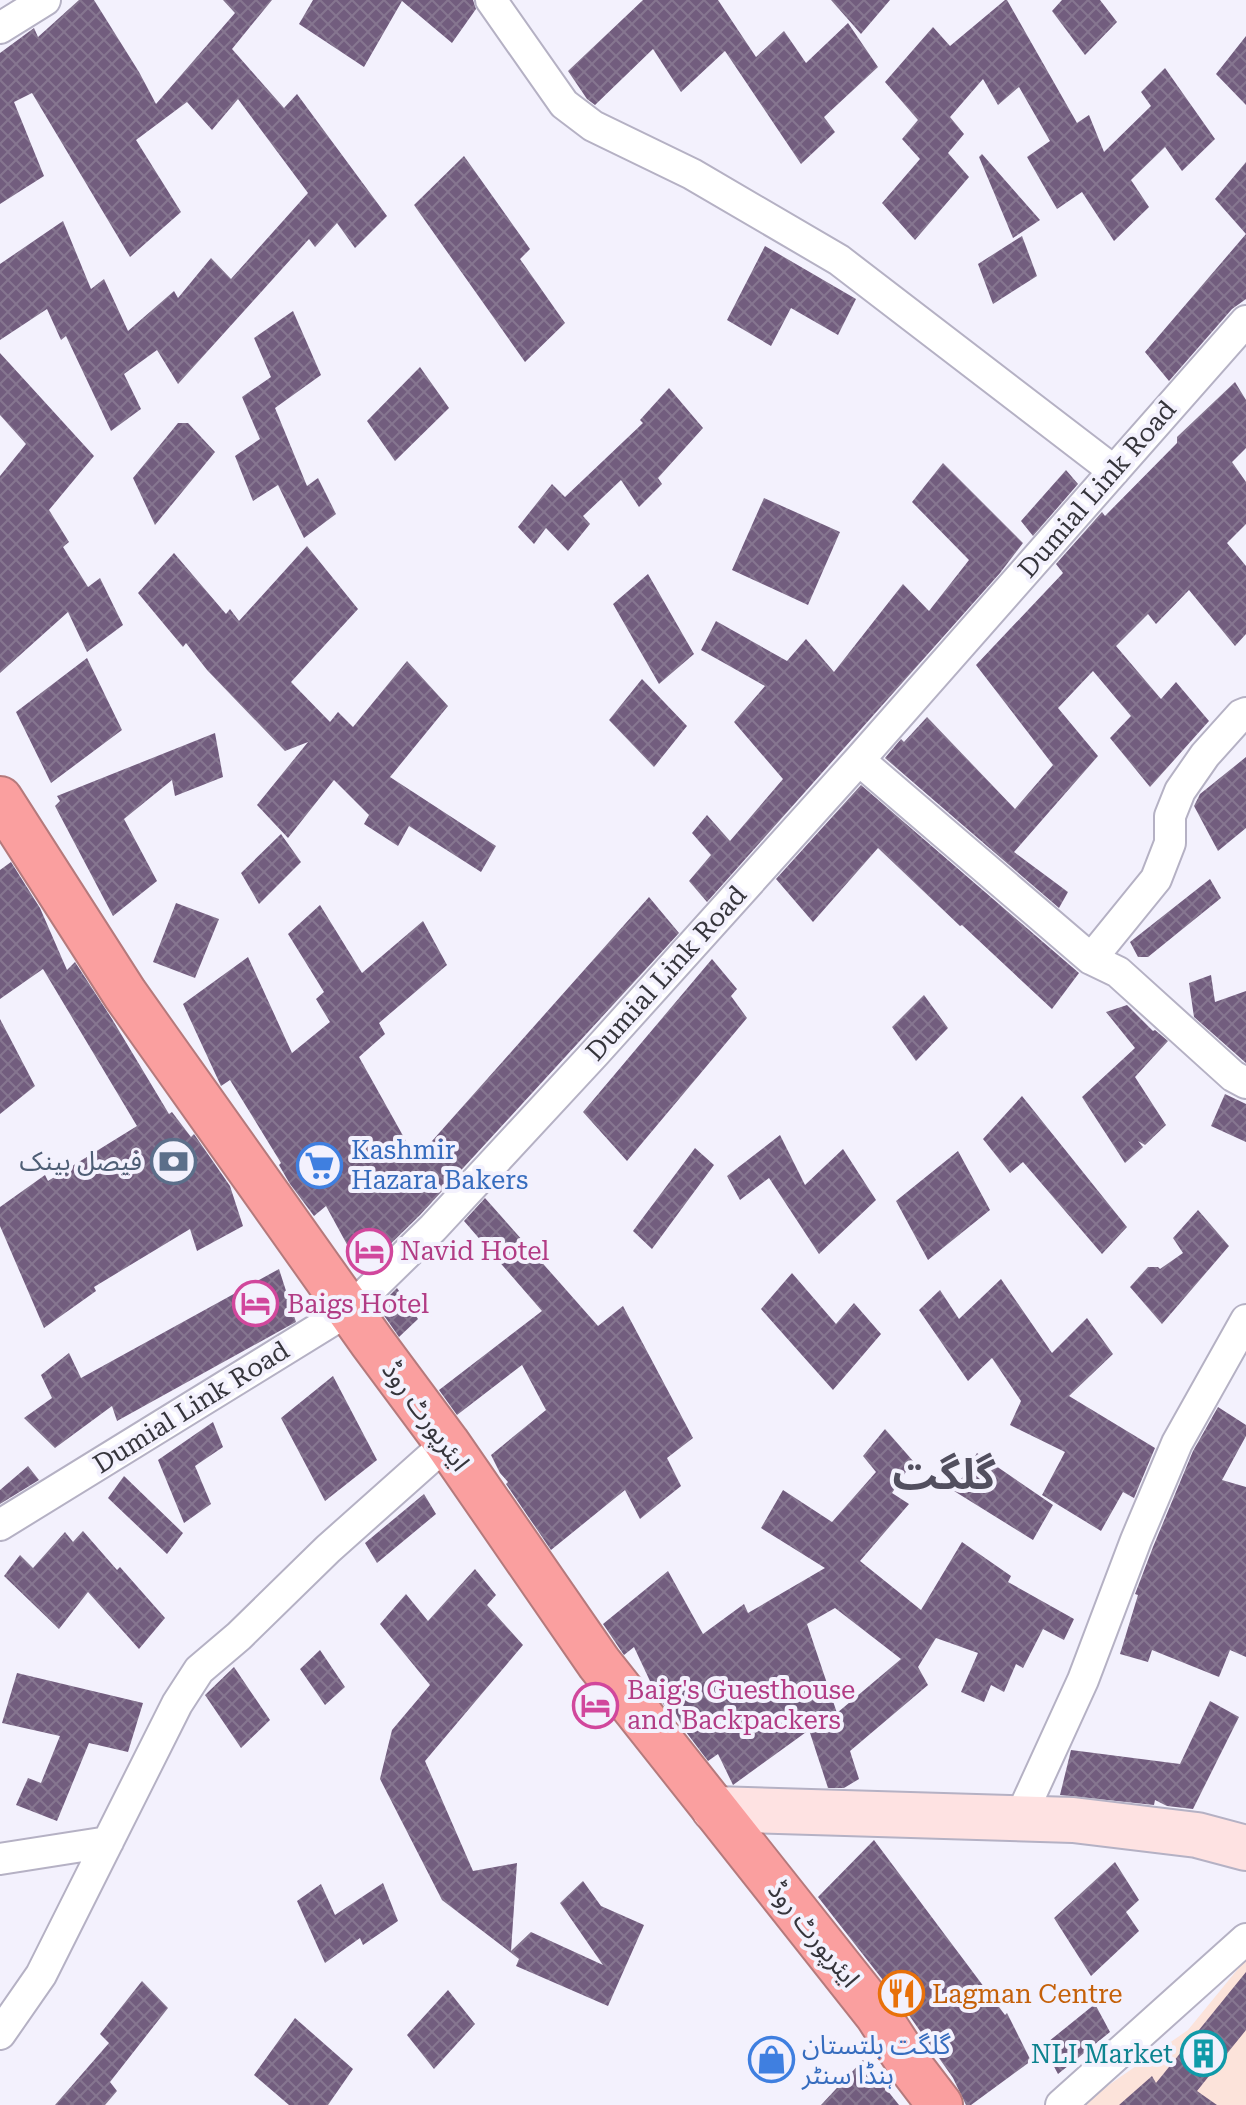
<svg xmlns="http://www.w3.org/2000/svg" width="1246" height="2105" font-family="'Roboto Serif','Noto Sans Arabic',serif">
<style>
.commercial{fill:#fce3da}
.building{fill:url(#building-cross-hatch);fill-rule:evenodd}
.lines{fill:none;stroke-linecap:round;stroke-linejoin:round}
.street-casing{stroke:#b5b1c4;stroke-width:34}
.secondary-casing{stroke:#b5b1c4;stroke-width:48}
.highway-casing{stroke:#b57a7c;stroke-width:48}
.street{stroke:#fff;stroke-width:30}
.secondary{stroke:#fee2e2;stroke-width:44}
.highway{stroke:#fa9f9f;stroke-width:44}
.labels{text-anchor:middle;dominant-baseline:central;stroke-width:8;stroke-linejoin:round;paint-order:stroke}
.street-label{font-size:26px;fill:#36353c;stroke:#f3f1fd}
.shop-label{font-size:26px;fill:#366cbe;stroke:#f3f1fd;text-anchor:start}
.service-label{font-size:26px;fill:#4e5e75;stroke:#f3f1fd;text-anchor:end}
.hotel-label{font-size:26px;fill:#b23c85;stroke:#f3f1fd;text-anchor:start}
.food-label{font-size:26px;fill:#c56008;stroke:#f3f1fd;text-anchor:start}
.culture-label{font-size:26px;fill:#0d838f;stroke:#f3f1fd;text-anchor:end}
.town-label{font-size:42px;font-weight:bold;fill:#524f5f;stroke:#f3f1fd}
</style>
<defs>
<pattern id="building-cross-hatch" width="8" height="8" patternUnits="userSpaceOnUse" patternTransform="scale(2)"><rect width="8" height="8" fill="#725d7e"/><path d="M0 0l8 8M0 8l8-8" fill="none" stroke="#867690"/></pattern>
</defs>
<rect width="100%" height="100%" fill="#f3f1fd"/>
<path class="commercial" d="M1246,1959v146h-166l108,-75z"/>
<path class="building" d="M79,0h15l45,72 17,32 79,-91 -12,-13h49l-40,49 52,59 13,-14 90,122 -32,32 -18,-25 -22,24 -6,-8 -131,145 -21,-34 -33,24 17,35 -30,22 -45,-95 -5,4 -14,-31 -47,31v-76l63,-43 28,68 13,-10 24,52 46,-40 4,7 33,-40 20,21 77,-86 -70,-94 -26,31 -25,-28 -51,38 45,72 -51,45 -98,-164 -18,9 30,74 -44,28v-151l34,-25 4,9z
M313,0h160l3,9 -24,34 -50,-42 -38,66 -65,-43z
M643,0h75l38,57 28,-26 22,32 42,-40 30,44 -54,50 11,15 -34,32 -76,-113 -44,41 -28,-43 -58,56 -8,-6 -19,-28z
M831,0h59l-29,34z
M1005,0h2l70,123 12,-8 15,37 47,-46 -10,-14 24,-24 50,71 -33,32 -17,-24 -34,33 18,27 -35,34 -32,-49 -25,17 -30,-52 23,-16 -31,-54 -21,18 -15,-26 -33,38 14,17 -16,19 21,24 -54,63 -33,-37 38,-44 -18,-20 16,-19 -33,-38 48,-55 17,19z
M1062,0h38l17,22 -32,33 -33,-44z
M1246,36v69l-30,-31z
M982,154l58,66 -27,18 -34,-81z
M464,156l66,93 -10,10 45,64 -40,39 -111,-157z
M1246,162v137l-14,10 -63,72 -24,-29 101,-118 -31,-35z
M1022,236l15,40 -44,28 -15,-40z
M765,246l91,53 -18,36 -47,-27 -20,38 -44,-26z
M293,311l28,64 -46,33 32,78 11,-8 18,36 -32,24 -26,-53 -25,16 -18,-45 25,-17 -18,-42 29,-20 -17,-39z
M0,353l94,103 -45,54 20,32 -6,5 25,40 12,-9 23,47 -36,27 -19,-40 -68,61v-197l26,-32 -26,-29z
M420,367l29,41 -54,53 -28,-40z
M1235,382l11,18v48l-14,14 14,20v42l-19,19 19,23v68l-11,12 -46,-56 -33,34 -8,-10 -32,32 45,53 15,-17 33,39 -59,66 -40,-49 21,-22 -38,-45 -35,37 40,48 -84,96 54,40 -9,16 -174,-150 16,-19 3,3 23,-25 88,92 38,-44 -77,-100 87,-92 -7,-9 46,-52 3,4 72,-73v-6z
M669,388l34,40 -45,50 4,6 -23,23 -18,-27 -38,36 7,8 -22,27 -22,-23 -12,16 -16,-17 34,-43 13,13 78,-74 -3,-3z
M178,423h10l27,29 -60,73 -22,-47z
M943,463l80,80 -23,30 -293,329 -18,-21 22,-26 -19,-22 15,-18 23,26 53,-62 -49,-57 31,-36 -64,-36 15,-29 71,40 19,-22 28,33 69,-88 26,27 40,-51 -57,-58z
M1066,470l12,14 -45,52 -12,-15z
M764,498l76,34 -32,73 -76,-35z
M307,546l51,63 -67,73 39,40 8,-10 15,15 54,-66 41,45 -58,71 106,69 -15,26 -72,-46 -11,20 -34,-22 5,-9 -35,-35 -46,58 -31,-33 51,-63 -23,9 -78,-81 -21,-27 -3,4 -45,-54 36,-40 52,61 4,-5 9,12z
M648,574l46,80 -35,30 -46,-80z
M87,658l35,72 -71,53 -35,-71z
M642,679l45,47 -33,41 -45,-47z
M215,733l8,44 -48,19 -3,-16 -48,39 33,62 -44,35 -58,-110 5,-5 -3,-5z
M1246,757v71l-28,23 -24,-45 6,-12z
M861,785l218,188 -27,36 -90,-84 -2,1 -82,-78 -65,74 -37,-43z
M281,834l20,28 -42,42 -18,-31z
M11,862l29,46 27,62 8,-8 37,57 57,95 3,-2 19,25 3,-3 36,52 13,40 -46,25 -7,-22 -96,58 2,4 -52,37 -44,-102v-19l45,-32 3,6 89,-55 -94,-157 -43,30v-129z
M1210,879l11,19 -73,59h-10l-8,-15z
M649,897l30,36 -259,282 -58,57 -36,-66 -12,10 -24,-32 -11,-19 2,-2 -51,-83 -9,6 -38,-82 65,-47 44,96 38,-31 -14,-23 8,-7 -36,-58 32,-29 42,68 61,-52 24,44 -68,58 6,11 -26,23 57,102z
M176,903l43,16 -24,59 -42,-16z
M712,959l25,30 -6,7 16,22 -120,143 -44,-49z
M1211,975l4,27 31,-11v72l-52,-46 -5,-34z
M924,995l24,33 -32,33 -24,-34z
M1127,1005l26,26 2,-1 13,11 -33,36 31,48 -21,20 -7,-4 5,6 -18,16 -43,-66 53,-49 -29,-36z
M0,1019l35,67 -35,28z
M1225,1094l21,10v38l-35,-16z
M1022,1096l105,131 -25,27 -79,-92 -13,11 -27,-34z
M780,1135l25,50 38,-36 33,51 -57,54 -50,-76 -29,22 -13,-24z
M695,1148l19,17 -62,84 -19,-18z
M958,1151l32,59 -62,50 -32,-59z
M485,1198l113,128 25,-20 70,132 -26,20 14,28 -41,33 -15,-29 -74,60 -45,-66 2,-2 -8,-9 -9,-18 55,-45 -24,-45 -65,50 -18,-25 103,-79 -78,-90z
M1198,1210l31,36 -67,78 -32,-37 18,-20h10l2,2 23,-16 -10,-15z
M279,1269l17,53 -11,6 -168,93 -5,-15 -57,42 -31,-30 28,-20 -11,-23 28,-22 12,25z
M792,1273l44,51 18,-21 27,31 -48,56 -72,-81z
M1001,1279l51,74 35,-35 26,36 -44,42 86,52 -21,50 -11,-6 -22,39 -59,-36 23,-43 -55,-27 11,-24 -29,-43 -24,23 -49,-71 21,-20 19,29z
M397,1288l21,31 -19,18 -21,-30z
M333,1376l44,84 -52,41 -44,-83z
M1218,1407l28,18v11l-24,44 24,7v170l-16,-7 -11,27 -67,-27 -4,12 -28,-8 18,-59 -3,-1 18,-47 40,-96z
M213,1422l10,25 -28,19 16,38 -27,19 -26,-63z
M885,1429l28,32 -21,32 17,11 -49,57 61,49 41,-68 49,34 -3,6 66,37 -10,21 -21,-11 -20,39 -7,-4 -12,28 -13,-7 -7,17 -23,-10 17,-39 -42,-15 -18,29 10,18 -78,66 9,28 -15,9h-16l-19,-58 -76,55 -15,-31 -10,7 -25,-33 -11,-23 -5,4 -10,-13 -23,-49 -10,8 -21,-31 65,-53 35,63 41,-30 4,9 77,-45 -64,-40 22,-38 49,32 44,-50 -13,-16zM835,1608l66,51 -64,54 -30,-89z
M977,1453l76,52 -20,35 -79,-49z
M28,1466l11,14 -39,24v-14z
M124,1476l59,57 -16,21 -59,-56z
M424,1494l12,20 -59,49 -12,-20z
M83,1531l34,39 3,-3 45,51 -26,31 -51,-57 -29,37 -55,-53 16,-21 13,13 32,-36 8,10z
M475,1569l21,26 -9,10 36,40 -98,116 48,110 44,-8 -6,88 20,-19 72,33 -43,-62 23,-22 18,25 43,19 -36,81 -92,-40 3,-7 -77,-59 -62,-121 12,-49 38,-45 -50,-61 26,-30 22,27z
M320,1650l25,37 -20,18 -25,-36z
M234,1667l36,53 -29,28 -36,-53z
M17,1673l126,30 -15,49 -39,-9 -32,78 -41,-16 12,-27 13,5 19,-47 -58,-13z
M1210,1701l29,16 -46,92 -26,-3 -12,-6 -1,5 -94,-10 11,-45 109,14z
M874,1840l131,175 2,-2 24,48 -60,44h-5l-13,-27 -56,-80 -79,-101z
M1115,1862l24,38 -13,12 13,19 -48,45 -37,-58z
M383,1883l15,38 -35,24 -3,-7 -35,25 -28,-62 24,-17 14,31z
M1246,1972v58l-49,61 20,14h-98l33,-29 4,7z
M142,1981l26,27 -58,74 7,9 -12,14h-50l54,-62 -9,-9z
M448,1990l27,34 -41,45 -27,-34z
M1095,2004l15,28 -52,42 -15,-28z
M295,2018l58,51 -25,36h-39l-35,-30z
M863,2060l36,45h-78z"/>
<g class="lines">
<defs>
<path id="street" d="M491,0l73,104 29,22 99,48 147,86 275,211
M0,28l45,-28
M859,760l232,199 27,13 115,104 13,7
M1091,959l65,-80 14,-36v-27l10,-25 25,-36 36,-40 5,-2
M0,1525l349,-215 84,-82 163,-176 263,-292 387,-439
M1019,1820l64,-140 53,-140 41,-97 69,-123
M0,1859l108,-17
M0,2034l41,-59 136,-271 22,-34 40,-34 89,-87 119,-106
M1061,2105l185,-166"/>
<path id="secondary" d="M714,1809l359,11 124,15 49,13"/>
<path id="highway" d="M0,799l125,195 247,348 75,101 152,220 278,351 37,57 26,34"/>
</defs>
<use href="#street" class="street-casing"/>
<use href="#secondary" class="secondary-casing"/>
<use href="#highway" class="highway-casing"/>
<use href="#street" class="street"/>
<use href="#secondary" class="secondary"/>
<use href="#highway" class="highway"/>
</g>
<defs>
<symbol id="bank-ring" viewBox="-11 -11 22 22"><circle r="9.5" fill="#f3f1fd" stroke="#5c6f8a" stroke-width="1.5"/><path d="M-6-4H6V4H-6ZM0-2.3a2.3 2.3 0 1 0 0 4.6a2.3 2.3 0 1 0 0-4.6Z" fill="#5c6f8a"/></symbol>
<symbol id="supermarket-ring" viewBox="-11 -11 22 22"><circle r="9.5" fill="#f3f1fd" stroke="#3f7fe0" stroke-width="1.5"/><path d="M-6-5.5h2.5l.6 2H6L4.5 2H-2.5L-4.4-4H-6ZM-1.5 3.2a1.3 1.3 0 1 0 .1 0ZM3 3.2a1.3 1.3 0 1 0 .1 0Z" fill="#3f7fe0"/></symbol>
<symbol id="hotel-ring" viewBox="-11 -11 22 22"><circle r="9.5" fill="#f3f1fd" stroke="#d1479c" stroke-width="1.5"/><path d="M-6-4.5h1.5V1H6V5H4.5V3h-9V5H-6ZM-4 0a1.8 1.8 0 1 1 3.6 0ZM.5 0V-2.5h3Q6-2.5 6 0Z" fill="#d1479c"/></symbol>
<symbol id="restaurant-ring" viewBox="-11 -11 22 22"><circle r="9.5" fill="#f3f1fd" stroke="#e8710a" stroke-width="1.5"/><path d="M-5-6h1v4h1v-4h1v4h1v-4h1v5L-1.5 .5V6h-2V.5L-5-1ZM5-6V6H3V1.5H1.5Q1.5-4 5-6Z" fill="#e8710a"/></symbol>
<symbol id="building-ring" viewBox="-11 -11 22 22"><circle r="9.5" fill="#f3f1fd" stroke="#0f9aa8" stroke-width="1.5"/><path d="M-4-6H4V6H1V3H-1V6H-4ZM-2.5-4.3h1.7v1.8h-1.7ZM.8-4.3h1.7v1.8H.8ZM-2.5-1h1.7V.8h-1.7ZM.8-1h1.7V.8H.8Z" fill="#0f9aa8"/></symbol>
<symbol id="shop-ring" viewBox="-11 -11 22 22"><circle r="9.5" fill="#f3f1fd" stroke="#3f7fe0" stroke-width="1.5"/><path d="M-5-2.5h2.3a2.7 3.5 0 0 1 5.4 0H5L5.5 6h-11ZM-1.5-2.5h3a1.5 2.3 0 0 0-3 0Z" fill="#3f7fe0"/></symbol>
</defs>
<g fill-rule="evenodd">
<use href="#bank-ring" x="148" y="1136" width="51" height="51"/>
<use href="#supermarket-ring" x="294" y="1140" width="51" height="51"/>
<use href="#hotel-ring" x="344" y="1226" width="51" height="51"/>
<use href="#hotel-ring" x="230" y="1278" width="51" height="51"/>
<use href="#hotel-ring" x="570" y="1680" width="51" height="51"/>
<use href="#restaurant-ring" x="876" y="1968" width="51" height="51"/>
<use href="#building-ring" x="1178" y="2028" width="51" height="51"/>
<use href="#shop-ring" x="746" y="2034" width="51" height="51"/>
</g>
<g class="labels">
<g class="street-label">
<text transform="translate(1097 489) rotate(-49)">Dumial Link Road</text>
<text transform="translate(666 973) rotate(-48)">Dumial Link Road</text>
<text transform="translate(191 1407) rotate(-32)">Dumial Link Road</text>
<text transform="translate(426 1416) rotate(54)">ایئرپورٹ روڈ</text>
<text transform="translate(814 1934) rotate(51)">ایئرپورٹ روڈ</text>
</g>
<g class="shop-label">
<text x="351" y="1150">Kashmir<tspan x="351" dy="30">Hazara Bakers</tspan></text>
<text x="802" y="2045">گلگت بلتستان<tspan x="802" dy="30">ہنڈا سنٹر</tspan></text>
</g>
<g class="service-label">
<text x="142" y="1161">فیصل بینک</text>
</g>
<g class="hotel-label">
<text x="400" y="1251">Navid Hotel</text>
<text x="287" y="1304">Baigs Hotel</text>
<text x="627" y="1690">Baig's Guesthouse<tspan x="627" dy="30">and Backpackers</tspan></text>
</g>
<g class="food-label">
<text x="932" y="1994">Lagman Centre</text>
</g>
<g class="culture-label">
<text x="1173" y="2054">NLI Market</text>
</g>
<g class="town-label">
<text x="944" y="1474">گلگت</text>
</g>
</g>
</svg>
